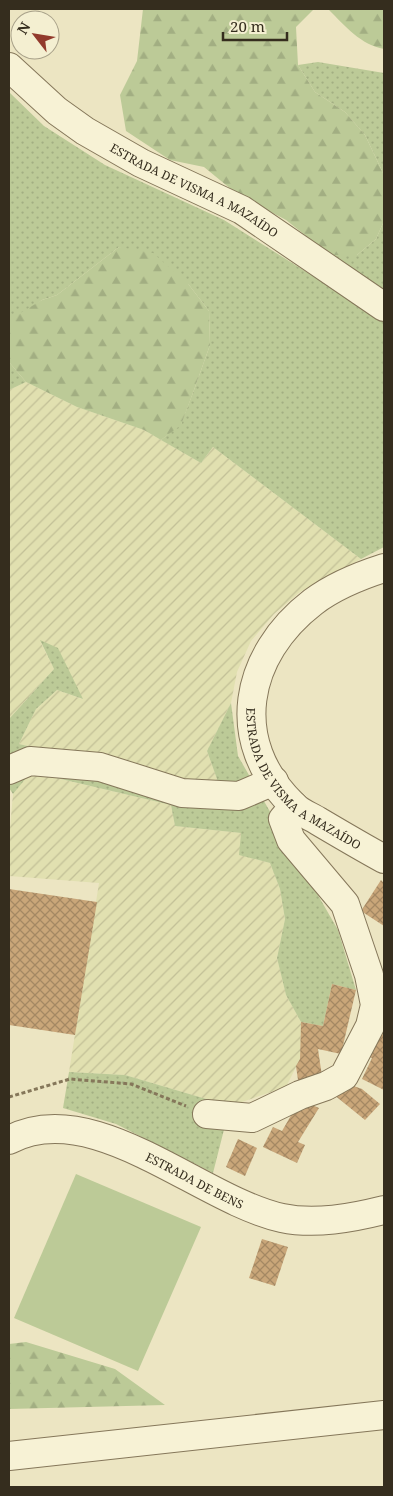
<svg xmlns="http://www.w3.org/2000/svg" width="393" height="1496" font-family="'Noto Serif',serif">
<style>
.farmland{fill:url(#farmland-furrows)}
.green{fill:url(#green-dots)}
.forest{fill:url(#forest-firs)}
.pitch{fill:#bcca97}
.building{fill:url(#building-cross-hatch)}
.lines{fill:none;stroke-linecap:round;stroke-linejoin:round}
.minor-casing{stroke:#85775a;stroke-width:30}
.path{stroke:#85775a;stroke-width:3;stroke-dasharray:4 2.5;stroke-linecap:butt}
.minor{stroke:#f7f2d5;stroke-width:28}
.labels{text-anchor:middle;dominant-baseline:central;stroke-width:4;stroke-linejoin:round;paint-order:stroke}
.street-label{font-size:12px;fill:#352d1e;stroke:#f4efd1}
</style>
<defs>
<pattern id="farmland-furrows" width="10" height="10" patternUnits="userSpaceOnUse" patternTransform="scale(1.25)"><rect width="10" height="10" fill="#e1e0b0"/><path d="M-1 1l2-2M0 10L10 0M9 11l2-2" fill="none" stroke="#c2c097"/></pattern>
<pattern id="green-dots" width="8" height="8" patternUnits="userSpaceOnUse" patternTransform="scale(1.25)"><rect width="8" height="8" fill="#bcca97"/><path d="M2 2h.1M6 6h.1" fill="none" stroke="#a2ae82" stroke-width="1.8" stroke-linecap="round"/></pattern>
<pattern id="forest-firs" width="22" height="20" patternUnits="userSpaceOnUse" patternTransform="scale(1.25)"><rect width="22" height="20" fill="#bcca97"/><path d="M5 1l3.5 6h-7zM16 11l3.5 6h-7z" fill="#a2ae82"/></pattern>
<pattern id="building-cross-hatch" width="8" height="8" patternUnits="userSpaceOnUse" patternTransform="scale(1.25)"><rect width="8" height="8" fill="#c9a679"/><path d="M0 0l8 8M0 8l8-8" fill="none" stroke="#a48863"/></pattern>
</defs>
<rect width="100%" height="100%" fill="#ece5c2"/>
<path class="farmland" d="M26,382l51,25 67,23 57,33 12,-16 148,112 -61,33 -26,22 -23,27 -14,31 -6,31 -24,48 10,28 -7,10 -191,-45 17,-35 21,-19 25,9 -42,-58 14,28 -45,50v-329z
M30,772l141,33 4,21 66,7 -1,22 30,8 10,26 5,30 -8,39 9,37 15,27 -1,37 -14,28 -56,19 -105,-31 -56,-3 30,-189 -90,-7v-36l4,-46z"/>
<path class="green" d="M318,62l66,11v102l-19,-40 -20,-23 -30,-20 -17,-27z
M9,92l35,34 61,39 119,55 160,101v226l-23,12 -148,-112 -12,16 -40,-23 20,-16 13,-34 16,-45 -1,-34 -20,-26 -70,-38 -62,48 -15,5 -33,25z
M384,221v70l-54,-36h27l19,-16z
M9,362l17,20 -17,8z
M40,640l18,8 25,51 -26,-9 -21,19 -17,35 190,45 8,-10 -10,-28 24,-48 7,53 100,174 18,60 -24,-6 -9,42 -22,-4 -15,-27 -9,-37 8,-39 -5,-30 -10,-26 -31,-8 2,-22 -66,-7 -4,-21 -140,-33 -18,22 -4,-6v-69l45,-50z
M69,1072l56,3 105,31 -17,67 -97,-49 -53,-16z"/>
<path class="forest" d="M143,9h241v40c-23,-4 -39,-23 -55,-39l-15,-1 -18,18 2,38 17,27 30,20 20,23 19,40v46l-8,18 -19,16h-27l-44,-35 -49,-26 -33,-27 -34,-7 -44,-29 -6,-36 17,-34z
M119,247l34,6 36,32 20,26 1,34 -16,45 -13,35 -20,15 -17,-10 -67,-23 -51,-25 -17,-20v-37l3,-7 30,-18 15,-5z
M26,1342l89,27 50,36 -156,4v-65z"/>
<path class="pitch" d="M76,1174l125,53 -63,144 -124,-53z"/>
<path class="building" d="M381,880l3,3v43l-23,-15z
M9,889l88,13 -22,133 -66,-10z
M332,984l24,6 -15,64 -23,-5 5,34 -24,4 -3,-21 4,-7 1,-37 22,4z
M381,1034l3,1v55l-22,-11 10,-21 -3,-1z
M345,1083l17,6 18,15 -15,16 -32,-26z
M300,1100l19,8 -21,34 7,3 -8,18 -34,-16 10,-20 9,4z
M238,1139l19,9 -12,28 -19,-9z
M262,1239l26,8 -13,39 -26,-8z"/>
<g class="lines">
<defs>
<g id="minor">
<path id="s1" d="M9,67l48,44 28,20 56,32 101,47 142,97"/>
<path id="s2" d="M384,568c-25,8 -50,18 -71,34 -69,53 -86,139 -20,203 6,7 17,11 25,16 22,13 44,26 66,38"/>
<path d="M9,770l21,-9 70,6 82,26 57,3 35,-15"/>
<path d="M207,1114l45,4 48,-23 26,-9 18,-10 26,-50 5,-21 -6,-30 -24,-71 -54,-64 -8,-21 11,-13"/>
<path id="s3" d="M9,1140c84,-45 191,60 273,78 33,7 70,0 102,-8"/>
<path d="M9,1456l375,-41"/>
</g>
</defs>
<use href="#minor" class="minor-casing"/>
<path class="path" d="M9,1097l61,-18 61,5 55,22"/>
<use href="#minor" class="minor"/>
</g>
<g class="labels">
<g class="street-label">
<text stroke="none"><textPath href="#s1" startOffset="224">ESTRADA DE VISMA A MAZAÍDO</textPath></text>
<text stroke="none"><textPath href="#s2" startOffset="299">ESTRADA DE VISMA A MAZAÍDO</textPath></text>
<text stroke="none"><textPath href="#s3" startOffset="198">ESTRADA DE BENS</textPath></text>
</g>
</g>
<rect width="393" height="1496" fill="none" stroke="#352d1e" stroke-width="20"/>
<g transform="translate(35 35) rotate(301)"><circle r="24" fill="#f4efd1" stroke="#a8a189"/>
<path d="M0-4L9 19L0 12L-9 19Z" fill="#923a2c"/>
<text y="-8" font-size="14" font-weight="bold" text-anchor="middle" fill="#352d1e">N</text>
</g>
<path d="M223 32v8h64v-8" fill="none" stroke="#352d1e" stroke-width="2.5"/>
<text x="230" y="32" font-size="15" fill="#352d1e" stroke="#f4efd1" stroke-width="4" paint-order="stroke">20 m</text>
</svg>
